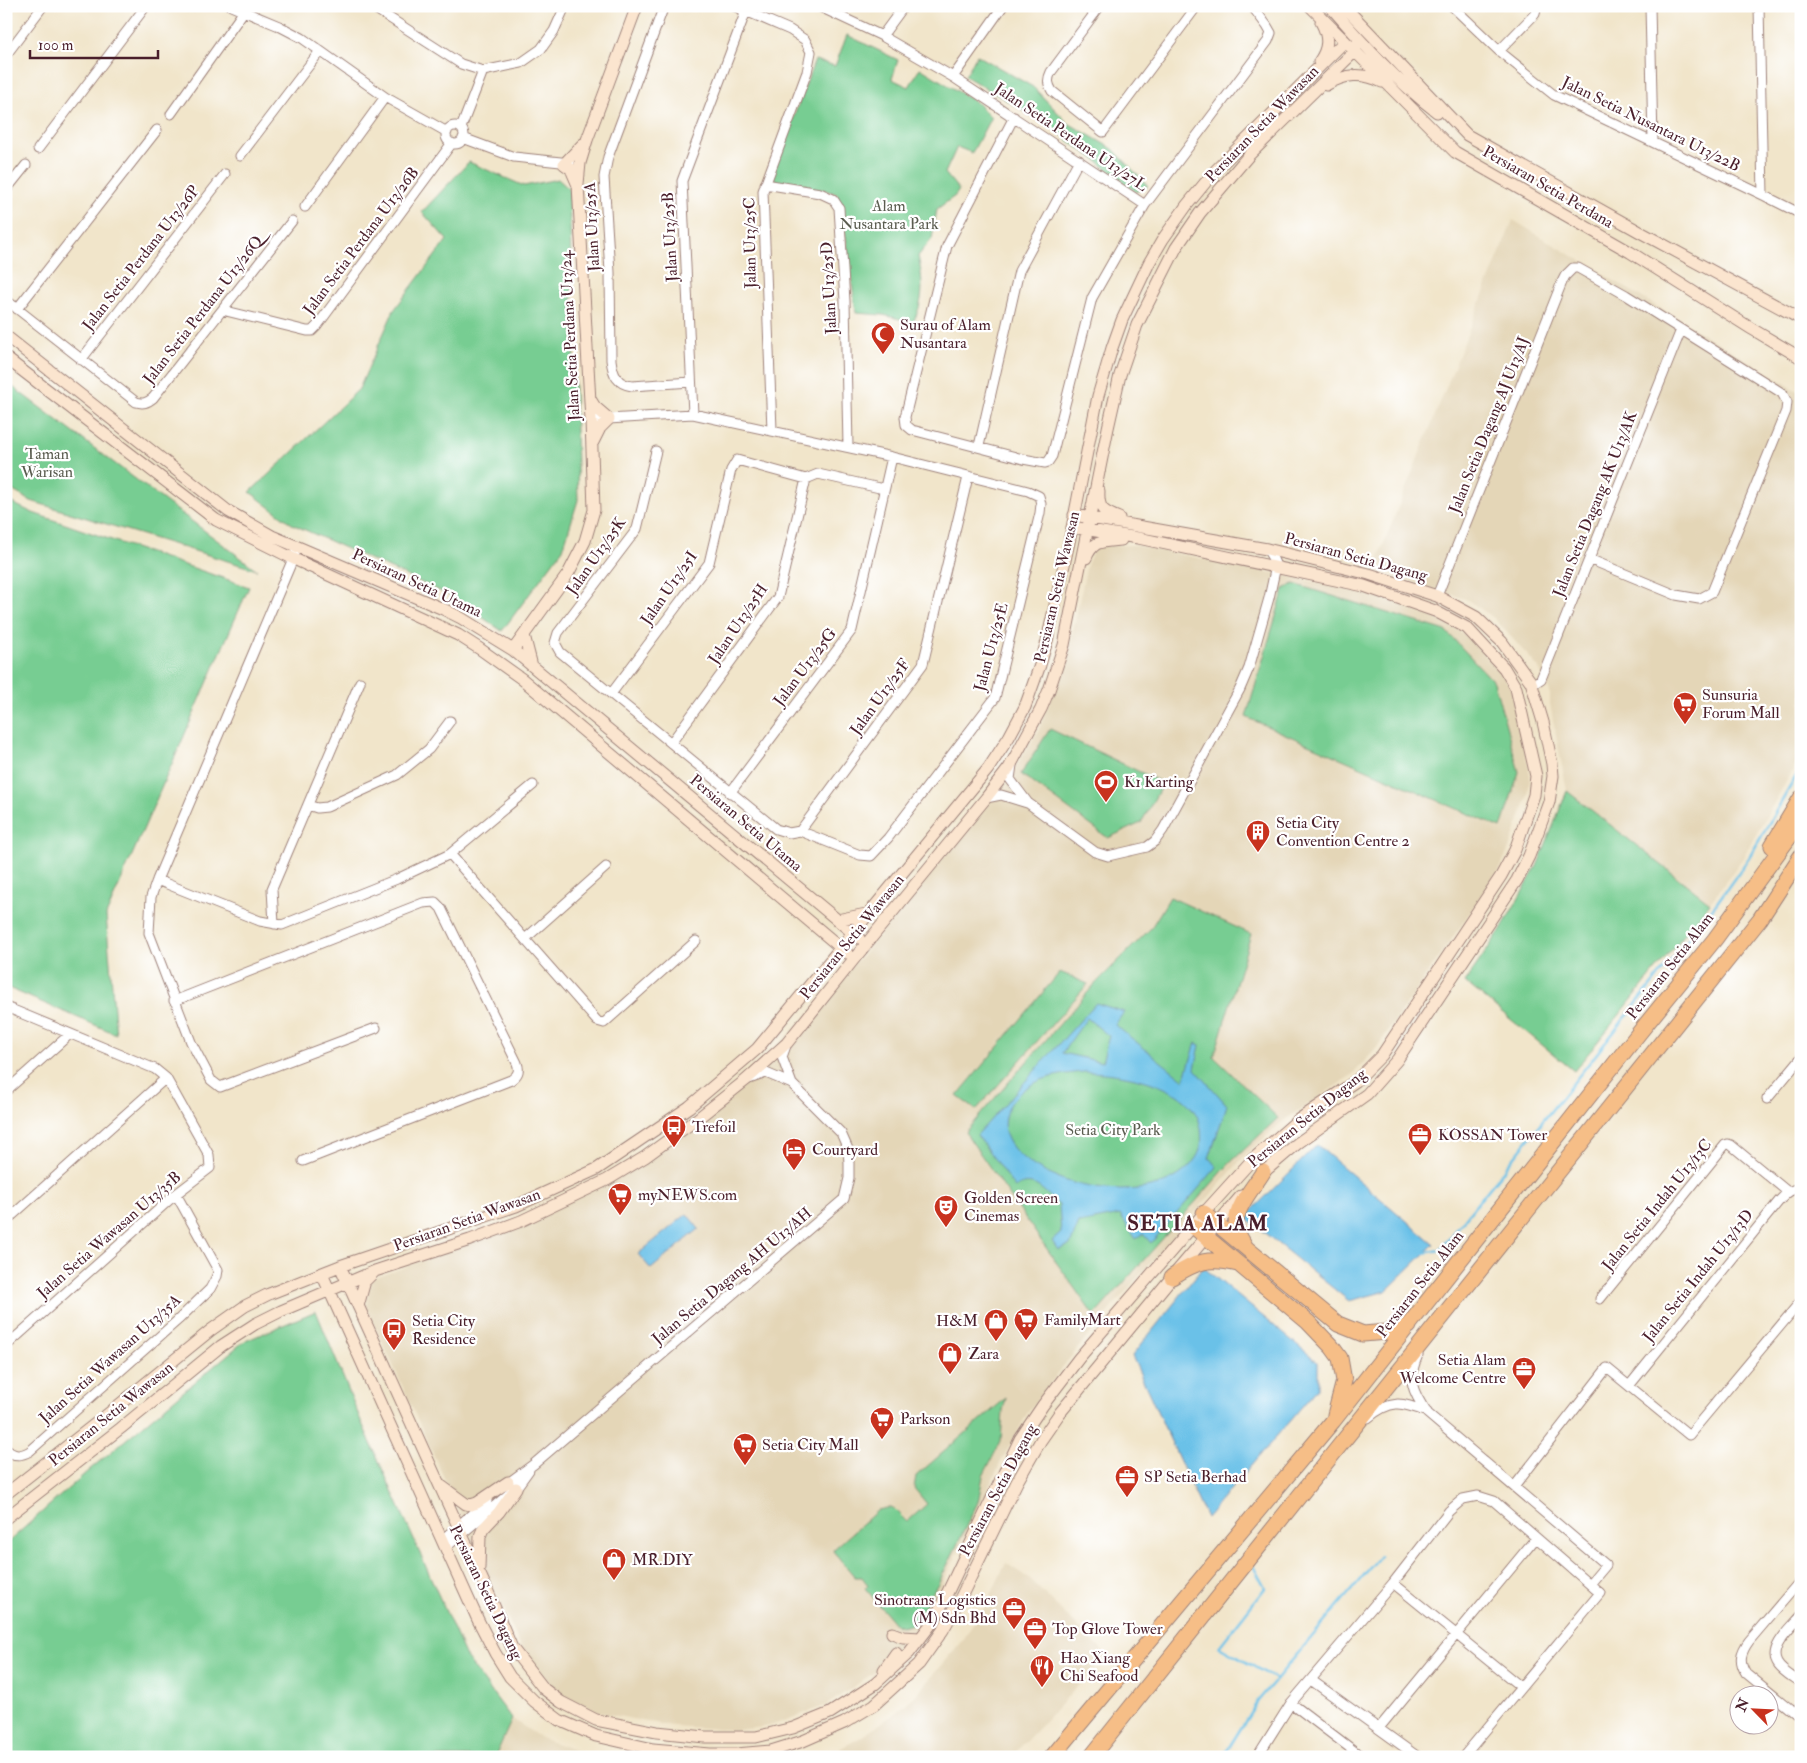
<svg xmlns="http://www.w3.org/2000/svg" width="1807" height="1763" font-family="'IM FELL Double Pica',serif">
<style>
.built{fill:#e4d6b7}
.green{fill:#77cd92;stroke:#60765e}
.water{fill:#6bc1e8;stroke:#5a708a;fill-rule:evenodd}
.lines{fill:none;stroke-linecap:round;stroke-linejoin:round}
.stream{stroke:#6bc1e8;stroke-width:2.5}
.street-casing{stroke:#9e827a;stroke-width:11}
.secondary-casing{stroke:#9e827a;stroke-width:13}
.highway-casing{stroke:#9e827a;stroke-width:17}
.street{stroke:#fff;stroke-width:9}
.secondary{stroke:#fbe5cf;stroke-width:11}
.highway{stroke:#f6be87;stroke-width:15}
.labels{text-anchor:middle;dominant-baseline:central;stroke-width:4.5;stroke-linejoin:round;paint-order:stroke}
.street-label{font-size:16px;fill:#4a1f2b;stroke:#fff}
.park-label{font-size:16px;fill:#5a5c4f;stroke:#fff}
.poi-label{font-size:16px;fill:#4a1f2b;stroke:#fff;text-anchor:start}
.district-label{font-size:21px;font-weight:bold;letter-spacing:1px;fill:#4a1f2b;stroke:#fff}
</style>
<rect width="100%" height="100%" fill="#fff"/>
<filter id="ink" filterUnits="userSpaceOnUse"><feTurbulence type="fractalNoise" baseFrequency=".02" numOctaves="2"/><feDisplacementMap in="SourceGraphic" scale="10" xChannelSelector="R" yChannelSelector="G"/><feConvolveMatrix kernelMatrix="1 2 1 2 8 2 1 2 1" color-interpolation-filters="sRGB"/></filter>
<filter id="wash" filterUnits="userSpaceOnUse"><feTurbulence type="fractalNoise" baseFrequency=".0096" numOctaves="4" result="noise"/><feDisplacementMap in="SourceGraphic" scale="20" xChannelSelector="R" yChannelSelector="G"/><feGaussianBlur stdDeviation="1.12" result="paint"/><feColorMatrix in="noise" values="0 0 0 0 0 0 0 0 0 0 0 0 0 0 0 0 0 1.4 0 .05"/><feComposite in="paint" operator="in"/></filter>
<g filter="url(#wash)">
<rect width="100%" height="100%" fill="#f1e5ca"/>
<path class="built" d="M1513,220l288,173v363l-59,103 -32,44 -143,-112 -17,-87v-13l-12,-24 -44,-49 -26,-18 -94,-32z
M1134,545l232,47 67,25 30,16 38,40 10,16 19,86 -2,20 -19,54 -12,24 -122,177 -23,25 -69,46 -36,32 -134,153 -48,58 -36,46 -27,50 -73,153 -53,58 -49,34 -57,21 -32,4 -64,-4 -32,-5 -42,-9 -34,-15 -16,-14 -30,-38 -154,-339 6,-27 148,-53 209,-126 138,-150 137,-166 34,-53 21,-52 11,-34 17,-80 7,-16 5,-3z
M1006,1563l22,15 79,77 -96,102h-187l34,-18 36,-25 21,-18 45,-53 24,-34z
M512,1719l29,19 52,19h-98z"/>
<path class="green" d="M847,35l51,25 -6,19 17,8 11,-19 57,35 14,14 -19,36 -15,-6 -12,26 14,17 -4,6 -18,13 -5,30 -14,17c5,23 7,44 -5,66l-30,-7 -27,-2 -12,-90 -7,-29 -13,-4 -45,-4 -7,-11 43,-115 20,6z
M977,55l56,32 35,36 45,26 35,37 -12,6 -44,-35 -20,-13 -17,-15 -90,-53z
M469,162l55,24 34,-7 11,10 9,311 -15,49 -61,82 -49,-34 -161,-73 -42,-32 109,-103 35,-79 53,-70 -25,-28z
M6,382l251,188 -226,-69 -25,-14z
M6,500l27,13 216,74 -143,328 10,119 -110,-47z
M1294,584l152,47 48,51 25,90 -18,56 -255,-111 38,-128z
M1050,729l113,54 -22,40 -33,15 -87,-64z
M1567,791l143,112 -136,168 -109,-89 35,-51 37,-65z
M1170,897l81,37 -37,123 64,61 -48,45 -136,153 -129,-184 131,-149 55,-55z
M1060,972l28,12 -112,126 -19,-14z
M316,1311l45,110 106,238 45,60 -17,38h-489v-213l82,-73 155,-129z
M1006,1398l-3,13 -2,30 -18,35 -5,26 -38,78 -26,44 -13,3 -5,-2 -31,-37 3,-3 -6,-8h-7l-22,-26 1,-2 44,-39 14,-3 15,15 20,-18 -13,-16 2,-12z"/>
<path class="water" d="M1096,1003l28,9 -9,13 69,55 12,-37 4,2 -5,24 32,36 -18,53 8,9 -66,76 -8,-9 -7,5 -16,-24 -41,8 -9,22 -12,5 -6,-9 9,-8 -2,-28c-14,-12 -25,-30 -44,-17l-38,-53zM1087,1018l22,18 -7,26 -40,-9zM1084,1072c36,0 111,12 117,57 1,11 1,20 -5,29 -46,72 -239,9 -181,-60 17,-20 44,-24 69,-26z
M1317,1145l117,99 -48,47 -37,10 -104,-84z
M687,1214l12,15 -48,40 -13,-15z
M1203,1267l115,95v26l-112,130 -74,-162z"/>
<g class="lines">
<path class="stream" d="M1423,1253l17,-3 276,-346 33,-46 52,-90
M1252,1564l13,24 -46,59 57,32
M1223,1757l35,-56 122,-145"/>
</g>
</g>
<g filter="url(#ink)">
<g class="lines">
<defs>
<path id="street" d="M231,6l48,20 23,12 83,59 62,35
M371,6l90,58 22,7 38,-8 20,-14 13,-18 9,-20
M664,6l-56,151 -4,20 6,95 1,88c2,15 6,24 21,26l59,-4
M734,6l56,24 15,10 6,12 -4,20 -44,119 9,239
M818,6l64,30 71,41 192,128 -53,93 -40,158 -4,6 -3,1 -22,-4 -111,-29 -6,-5 -1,-8 42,-171 67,-129
M1100,6l-49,66c-4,8 -3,12 1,19l51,41 94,-126
M1452,6l47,45 55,44 209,100 38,19
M1650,6l3,136
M1759,6l4,189
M882,36l22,-30
M1499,51l36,-37 2,-8
M6,55l37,-49
M953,77l50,-71
M171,114l73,-103
M446 135a9 9 0 1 1 18 0a9 9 0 1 1-18 0Z
M461,128l22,-57
M463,138l51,19 56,6
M38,149l108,-143
M240,156l80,-105
M765,184l55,9 13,6 6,9 6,93 3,146
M6,190l20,-25
M1145,205l123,-164 3,-8 -4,-7 -15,-20
M305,207l80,-110
M6,300l130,102c7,2 11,1 17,-4l139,-177
M17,309l140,-179
M222,310l85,21h5l5,-5 135,-183
M81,360l144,-186
M693,414l-11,-233 64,-170
M591,420l102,-6 199,43 136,34 11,5 2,8 -1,9 -45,185 -107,140 -17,18 -11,-1 -60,-24 -11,2 -13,-4 -216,-177 -5,-9 3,-10 79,-104 19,-78
M979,446l40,-175 60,-111
M295,554l-138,326 -6,17 -2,36 42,109 20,38 9,7 156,-59
M1437,596l125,-314 3,-6 8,-8h5l48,27 156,98 5,9 -1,9 -74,181 -13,7 -23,-4 -87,-36
M1532,685l9,-6 140,-349
M611,694l98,-131 22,-93 6,-10 69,19 12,-5 66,15
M671,743l107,-146 28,-118
M1012,765l-2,14 18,24 67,49 13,4 39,-9 8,-6 8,-11 77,-141 9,-21 20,-70 7,-32 -3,-7 -6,-10
M730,793l122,-163 40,-173
M986,798l15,-3 26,8
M308,805l9,3 10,-1 70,-32 32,-26 21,-28
M800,831l123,-167 45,-187
M450,854l147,167 7,2 92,-82
M157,880l103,41 22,4 115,-46 53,-25 83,-69
M274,924l-2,-35 88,-207
M525,939l81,-72
M174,1001l249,-98 12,-1 6,6 76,155c3,8 1,12 -6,17l-208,81
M6,1007l149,62 11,9 43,77 1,13 -34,26 -170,152
M787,1043l-5,14 10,27
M6,1091l64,-57
M1767,1099l34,-41
M6,1221l160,-143
M1600,1299l125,-154 3,-1 3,1 57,47
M1418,1355c-11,25 -6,36 9,58l179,152 -16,19
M1629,1386l150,-185c7,-7 11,-13 22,-12
M1368,1418c23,-19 33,-16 59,-6
M6,1449c8,8 15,7 24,2l148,-131 32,-31 7,-13 1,-6 -42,-76
M504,1486l30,-22 310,-265 5,-21v-15l-1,-14 -7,-16 -49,-49 -26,-11 -17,6
M1514,1487l93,-119 82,67 112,-134
M442,1540l45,-39
M445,1548l71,-60 13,-18
M1801,1580l-52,61c-8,11 -11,20 -3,32l55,45
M1393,1583l128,104
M1801,1616c-9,11 -33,31 -24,47 4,8 17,15 24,20
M1311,1680l107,77
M1291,1703l71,54
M1379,1728l157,-190
M1257,1757l34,-54 102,-120 56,-72 14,-12 15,-3 16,5 106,92 -137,164"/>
<path id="secondary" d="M1310,6l145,146 175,100 122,77 49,29
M1330,6c33,38 67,76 107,106
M1344,6l123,129 173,97 161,87
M1319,62c10,-14 10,-25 2,-40
M1326,85c19,-11 36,-13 56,-3
M577,183l-6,-14 -7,-5 19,-20
M6,336l222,175 44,25 26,11 145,62 18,9 52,32 346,288
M6,358l210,162 76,38 166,77 22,14 42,30 325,274
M590,399l5,8 14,12 -9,9 -7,14
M1099,491c-1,18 4,21 20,27
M1074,515l193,34 102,25 68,22 39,21 26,25 29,40 12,40 9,42 1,12 -4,26 -20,54 -12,24 -120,180 -30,34 -69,49 -40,34
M1086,558c8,-19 17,-16 35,-18
M524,635l8,31
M513,650l55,-76 17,-33 9,-31 -3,-90 -13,-236 2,-21 7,-23 50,-134
M837,920l34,-7
M340,1266l148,326 24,56 32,41 17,13 35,18 61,12 48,5h51l37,-9 37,-15 45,-29 34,-31 26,-34 85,-180 23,-34 36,-47 125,-145 48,-53 46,-40 58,-39 26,-26 119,-179 14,-26 19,-55 2,-19 -20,-88 -12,-20 -37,-40 -32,-17 -71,-25 -226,-48 -66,-11
M322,1274l156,346 17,33 15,24 24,24 25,19 37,16 57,13 57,5h26l35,-3 32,-10 41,-18 30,-18 45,-41 24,-34 18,-33 56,-115 24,-42 18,-26 113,-137 69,-81
M358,1306l7,-25 9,-9
M440,1485l26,19 5,1 6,-2 31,-21
M6,1494l103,-81 102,-83 34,-24 24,-12 71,-28 176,-60 81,-37 92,-62 68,-58 231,-280 21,-32 16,-30 15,-42 7,-24 23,-103 28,-142 14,-48 10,-28 27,-57 14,-24 24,-34 27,-33 131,-131
M6,1518l115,-90 100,-82 34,-22 26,-13 94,-40 95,-31 51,-19 86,-41 38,-23 52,-38 49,-39 41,-37 67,-84 132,-161 23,-30 32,-59 8,-19 15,-45 44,-217 12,-53 17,-50 39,-77 24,-35 50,-59 105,-103 4,-12
M479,1568l1,-32 3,-7 16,-17 17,-24
M892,1633l11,4 17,1
M884,1670l12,-17"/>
<path id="highway" d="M1772,846l29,-48
M1204,1213l134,111 25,10 24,-2 22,-6
M1193,1226l115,96 24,25 8,11 4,23 -9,34
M1245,1246c-4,-7 -9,-14 -9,-22 0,-18 18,-37 27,-52
M1172,1277c25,-16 37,-20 66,-13
M1052,1757l281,-336 306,-388 76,-94 86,-118
M1091,1757l669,-838 41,-63"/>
</defs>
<use href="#street" class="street-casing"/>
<use href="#secondary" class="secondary-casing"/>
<use href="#highway" class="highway-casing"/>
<use href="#street" class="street"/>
<use href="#secondary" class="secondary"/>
<use href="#highway" class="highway"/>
</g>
</g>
<defs>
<symbol id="mosque-pin" viewBox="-11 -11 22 30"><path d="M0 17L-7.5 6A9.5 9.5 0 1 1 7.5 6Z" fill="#c8321e" stroke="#fff"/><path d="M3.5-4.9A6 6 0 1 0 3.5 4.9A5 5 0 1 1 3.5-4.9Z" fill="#fff"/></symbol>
<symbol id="supermarket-pin" viewBox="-11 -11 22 30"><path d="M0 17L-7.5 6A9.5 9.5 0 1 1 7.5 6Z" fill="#c8321e" stroke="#fff"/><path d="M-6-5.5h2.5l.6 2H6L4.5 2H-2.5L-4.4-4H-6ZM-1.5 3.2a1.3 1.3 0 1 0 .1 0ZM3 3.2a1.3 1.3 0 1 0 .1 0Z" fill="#fff"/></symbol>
<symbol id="stadium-pin" viewBox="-11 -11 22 30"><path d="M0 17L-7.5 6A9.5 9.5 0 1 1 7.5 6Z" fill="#c8321e" stroke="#fff"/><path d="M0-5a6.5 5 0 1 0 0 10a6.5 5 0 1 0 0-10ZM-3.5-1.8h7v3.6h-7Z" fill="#fff"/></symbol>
<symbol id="building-pin" viewBox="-11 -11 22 30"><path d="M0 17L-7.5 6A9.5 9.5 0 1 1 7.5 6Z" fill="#c8321e" stroke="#fff"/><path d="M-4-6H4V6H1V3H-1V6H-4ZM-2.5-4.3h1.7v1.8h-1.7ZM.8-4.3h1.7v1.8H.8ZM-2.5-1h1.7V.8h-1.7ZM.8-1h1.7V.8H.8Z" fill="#fff"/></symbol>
<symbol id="bus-pin" viewBox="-11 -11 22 30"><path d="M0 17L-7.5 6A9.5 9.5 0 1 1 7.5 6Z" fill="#c8321e" stroke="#fff"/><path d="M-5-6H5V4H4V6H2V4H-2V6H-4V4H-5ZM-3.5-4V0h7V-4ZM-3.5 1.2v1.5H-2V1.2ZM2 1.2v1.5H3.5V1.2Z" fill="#fff"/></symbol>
<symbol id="office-pin" viewBox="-11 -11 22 30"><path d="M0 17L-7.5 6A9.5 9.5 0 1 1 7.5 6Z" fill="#c8321e" stroke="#fff"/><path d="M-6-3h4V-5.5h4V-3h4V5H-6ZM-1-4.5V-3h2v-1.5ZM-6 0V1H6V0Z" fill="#fff"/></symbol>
<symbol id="hotel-pin" viewBox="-11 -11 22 30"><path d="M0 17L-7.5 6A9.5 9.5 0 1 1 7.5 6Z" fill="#c8321e" stroke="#fff"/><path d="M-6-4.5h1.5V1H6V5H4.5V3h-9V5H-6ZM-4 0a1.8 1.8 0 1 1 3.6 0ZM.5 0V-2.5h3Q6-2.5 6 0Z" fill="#fff"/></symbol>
<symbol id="theatre-pin" viewBox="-11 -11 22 30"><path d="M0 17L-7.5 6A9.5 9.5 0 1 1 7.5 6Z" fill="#c8321e" stroke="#fff"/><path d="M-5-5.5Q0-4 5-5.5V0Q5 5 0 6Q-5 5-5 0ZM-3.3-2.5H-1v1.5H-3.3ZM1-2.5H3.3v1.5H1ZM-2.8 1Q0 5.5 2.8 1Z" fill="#fff"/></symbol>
<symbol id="shop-pin" viewBox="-11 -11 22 30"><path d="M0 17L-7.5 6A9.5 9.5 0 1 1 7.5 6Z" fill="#c8321e" stroke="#fff"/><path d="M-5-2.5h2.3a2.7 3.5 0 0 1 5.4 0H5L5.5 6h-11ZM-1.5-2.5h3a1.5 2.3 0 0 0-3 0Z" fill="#fff"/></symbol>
<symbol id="restaurant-pin" viewBox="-11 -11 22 30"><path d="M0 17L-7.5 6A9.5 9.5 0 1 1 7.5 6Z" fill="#c8321e" stroke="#fff"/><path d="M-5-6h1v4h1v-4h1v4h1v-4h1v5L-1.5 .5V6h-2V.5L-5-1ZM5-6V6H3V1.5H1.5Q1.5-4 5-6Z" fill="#fff"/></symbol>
</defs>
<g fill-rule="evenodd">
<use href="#mosque-pin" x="869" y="320" width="28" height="38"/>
<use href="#supermarket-pin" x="1671" y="690" width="28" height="38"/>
<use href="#stadium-pin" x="1092" y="768" width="28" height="38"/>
<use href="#building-pin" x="1244" y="818" width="28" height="38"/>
<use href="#bus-pin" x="660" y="1113" width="28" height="38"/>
<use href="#office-pin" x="1406" y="1121" width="28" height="38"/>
<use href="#hotel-pin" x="780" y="1136" width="28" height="38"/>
<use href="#supermarket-pin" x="606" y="1181" width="28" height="38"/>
<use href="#theatre-pin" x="932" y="1193" width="28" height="38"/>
<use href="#supermarket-pin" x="1012" y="1306" width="28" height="38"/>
<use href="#shop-pin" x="982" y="1307" width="28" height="38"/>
<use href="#bus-pin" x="380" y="1316" width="28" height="38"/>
<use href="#shop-pin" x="936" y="1340" width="28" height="38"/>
<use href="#office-pin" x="1510" y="1355" width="28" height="38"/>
<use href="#supermarket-pin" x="868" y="1405" width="28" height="38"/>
<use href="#supermarket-pin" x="731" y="1431" width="28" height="38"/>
<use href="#office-pin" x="1113" y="1463" width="28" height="38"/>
<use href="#shop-pin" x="600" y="1546" width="28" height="38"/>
<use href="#office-pin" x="1000" y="1595" width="28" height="38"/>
<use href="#office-pin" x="1021" y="1615" width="28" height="38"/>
<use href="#restaurant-pin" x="1028" y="1653" width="28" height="38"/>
</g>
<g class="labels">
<g class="street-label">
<text transform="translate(1262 124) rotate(-46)">Persiaran Setia Wawasan</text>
<text transform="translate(1651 124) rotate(26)">Jalan Setia Nusantara U13/22B</text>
<text transform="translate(1071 137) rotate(34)">Jalan Setia Perdana U13/27L</text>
<text transform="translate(1548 187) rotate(30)">Persiaran Setia Perdana</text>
<text transform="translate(592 227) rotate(-93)">Jalan U13/25A</text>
<text transform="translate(670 237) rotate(-93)">Jalan U13/25B</text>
<text transform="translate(361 241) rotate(-53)">Jalan Setia Perdana U13/26B</text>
<text transform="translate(750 243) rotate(-91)">Jalan U13/25C</text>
<text transform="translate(141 258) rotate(-52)">Jalan Setia Perdana U13/26P</text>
<text transform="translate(829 288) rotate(-93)">Jalan U13/25D</text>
<text transform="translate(203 310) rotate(-52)">Jalan Setia Perdana U13/26Q</text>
<text transform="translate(570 336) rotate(-93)">Jalan Setia Perdana U13/24</text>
<text transform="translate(1489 425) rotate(-68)">Jalan Setia Dagang AJ U13/AJ</text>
<text transform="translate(1595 504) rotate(-68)">Jalan Setia Dagang AK U13/AK</text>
<text transform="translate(596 556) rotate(-55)">Jalan U13/25K</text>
<text transform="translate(1356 557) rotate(15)">Persiaran Setia Dagang</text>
<text transform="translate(417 583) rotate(25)">Persiaran Setia Utama</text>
<text transform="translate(1057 587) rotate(-77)">Persiaran Setia Wawasan</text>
<text transform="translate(669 588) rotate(-55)">Jalan U13/25I</text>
<text transform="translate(738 624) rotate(-56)">Jalan U13/25H</text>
<text transform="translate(991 647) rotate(-75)">Jalan U13/25E</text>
<text transform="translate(805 667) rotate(-53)">Jalan U13/25G</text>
<text transform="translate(880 697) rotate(-54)">Jalan U13/25F</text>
<text transform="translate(746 823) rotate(40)">Persiaran Setia Utama</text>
<text transform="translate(852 937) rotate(-51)">Persiaran Setia Wawasan</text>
<text transform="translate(1670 966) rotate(-52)">Persiaran Setia Alam</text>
<text transform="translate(1307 1118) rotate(-39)">Persiaran Setia Dagang</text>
<text transform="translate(1657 1205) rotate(-51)">Jalan Setia Indah U13/13C</text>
<text transform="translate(467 1220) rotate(-20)">Persiaran Setia Wawasan</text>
<text transform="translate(109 1235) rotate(-41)">Jalan Setia Wawasan U13/35B</text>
<text transform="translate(732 1276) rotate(-40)">Jalan Setia Dagang AH U13/AH</text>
<text transform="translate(1698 1276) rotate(-51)">Jalan Setia Indah U13/13D</text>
<text transform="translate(1420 1284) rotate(-52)">Persiaran Setia Alam</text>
<text transform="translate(110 1359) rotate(-42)">Jalan Setia Wawasan U13/35A</text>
<text transform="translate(111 1414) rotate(-39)">Persiaran Setia Wawasan</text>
<text transform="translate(998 1490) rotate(-62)">Persiaran Setia Dagang</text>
<text transform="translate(486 1592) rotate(64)">Persiaran Setia Dagang</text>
</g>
<g class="park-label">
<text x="889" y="206">Alam<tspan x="889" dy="18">Nusantara Park</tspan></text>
<text x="47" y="454">Taman<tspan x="47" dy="18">Warisan</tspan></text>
<text x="1113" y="1130">Setia City Park</text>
</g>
<g class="poi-label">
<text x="900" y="325">Surau of Alam<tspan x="900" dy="18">Nusantara</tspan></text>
<text x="1702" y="695">Sunsuria<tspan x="1702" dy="18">Forum Mall</tspan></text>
<text x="1124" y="782">K1 Karting</text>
<text x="1276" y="823">Setia City<tspan x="1276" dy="18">Convention Centre 2</tspan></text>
<text x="692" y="1127">Trefoil</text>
<text x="1438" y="1135">KOSSAN Tower</text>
<text x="812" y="1150">Courtyard</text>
<text x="638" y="1195">myNEWS.com</text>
<text x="964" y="1198">Golden Screen<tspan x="964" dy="18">Cinemas</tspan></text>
<text x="1044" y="1320">FamilyMart</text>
<text x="412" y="1321">Setia City<tspan x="412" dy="18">Residence</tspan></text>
<text x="978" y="1321" text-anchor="end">H&amp;M</text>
<text x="968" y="1354">Zara</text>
<text x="1506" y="1360" text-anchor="end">Setia Alam<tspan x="1506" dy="18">Welcome Centre</tspan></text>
<text x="900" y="1419">Parkson</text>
<text x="762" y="1445">Setia City Mall</text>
<text x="1144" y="1477">SP Setia Berhad</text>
<text x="632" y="1560">MR.DIY</text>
<text x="996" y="1600" text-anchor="end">Sinotrans Logistics<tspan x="996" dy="18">(M) Sdn Bhd</tspan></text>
<text x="1052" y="1629">Top Glove Tower</text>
<text x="1060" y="1658">Hao Xiang<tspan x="1060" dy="18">Chi Seafood</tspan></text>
</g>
<g class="district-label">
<text x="1198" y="1223">SETIA ALAM</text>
</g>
</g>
<rect width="1807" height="1763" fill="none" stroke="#fff" stroke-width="25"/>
<g transform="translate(1754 1710) rotate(294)"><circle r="24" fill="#ffffff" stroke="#b7a5aa"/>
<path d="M0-4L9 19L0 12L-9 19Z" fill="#c8321e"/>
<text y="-8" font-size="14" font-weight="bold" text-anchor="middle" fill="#4a1f2b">N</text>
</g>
<path d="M30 50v8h128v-8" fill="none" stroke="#4a1f2b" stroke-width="2.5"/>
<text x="38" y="50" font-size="15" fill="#4a1f2b" stroke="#ffffff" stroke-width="4" paint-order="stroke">100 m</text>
</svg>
